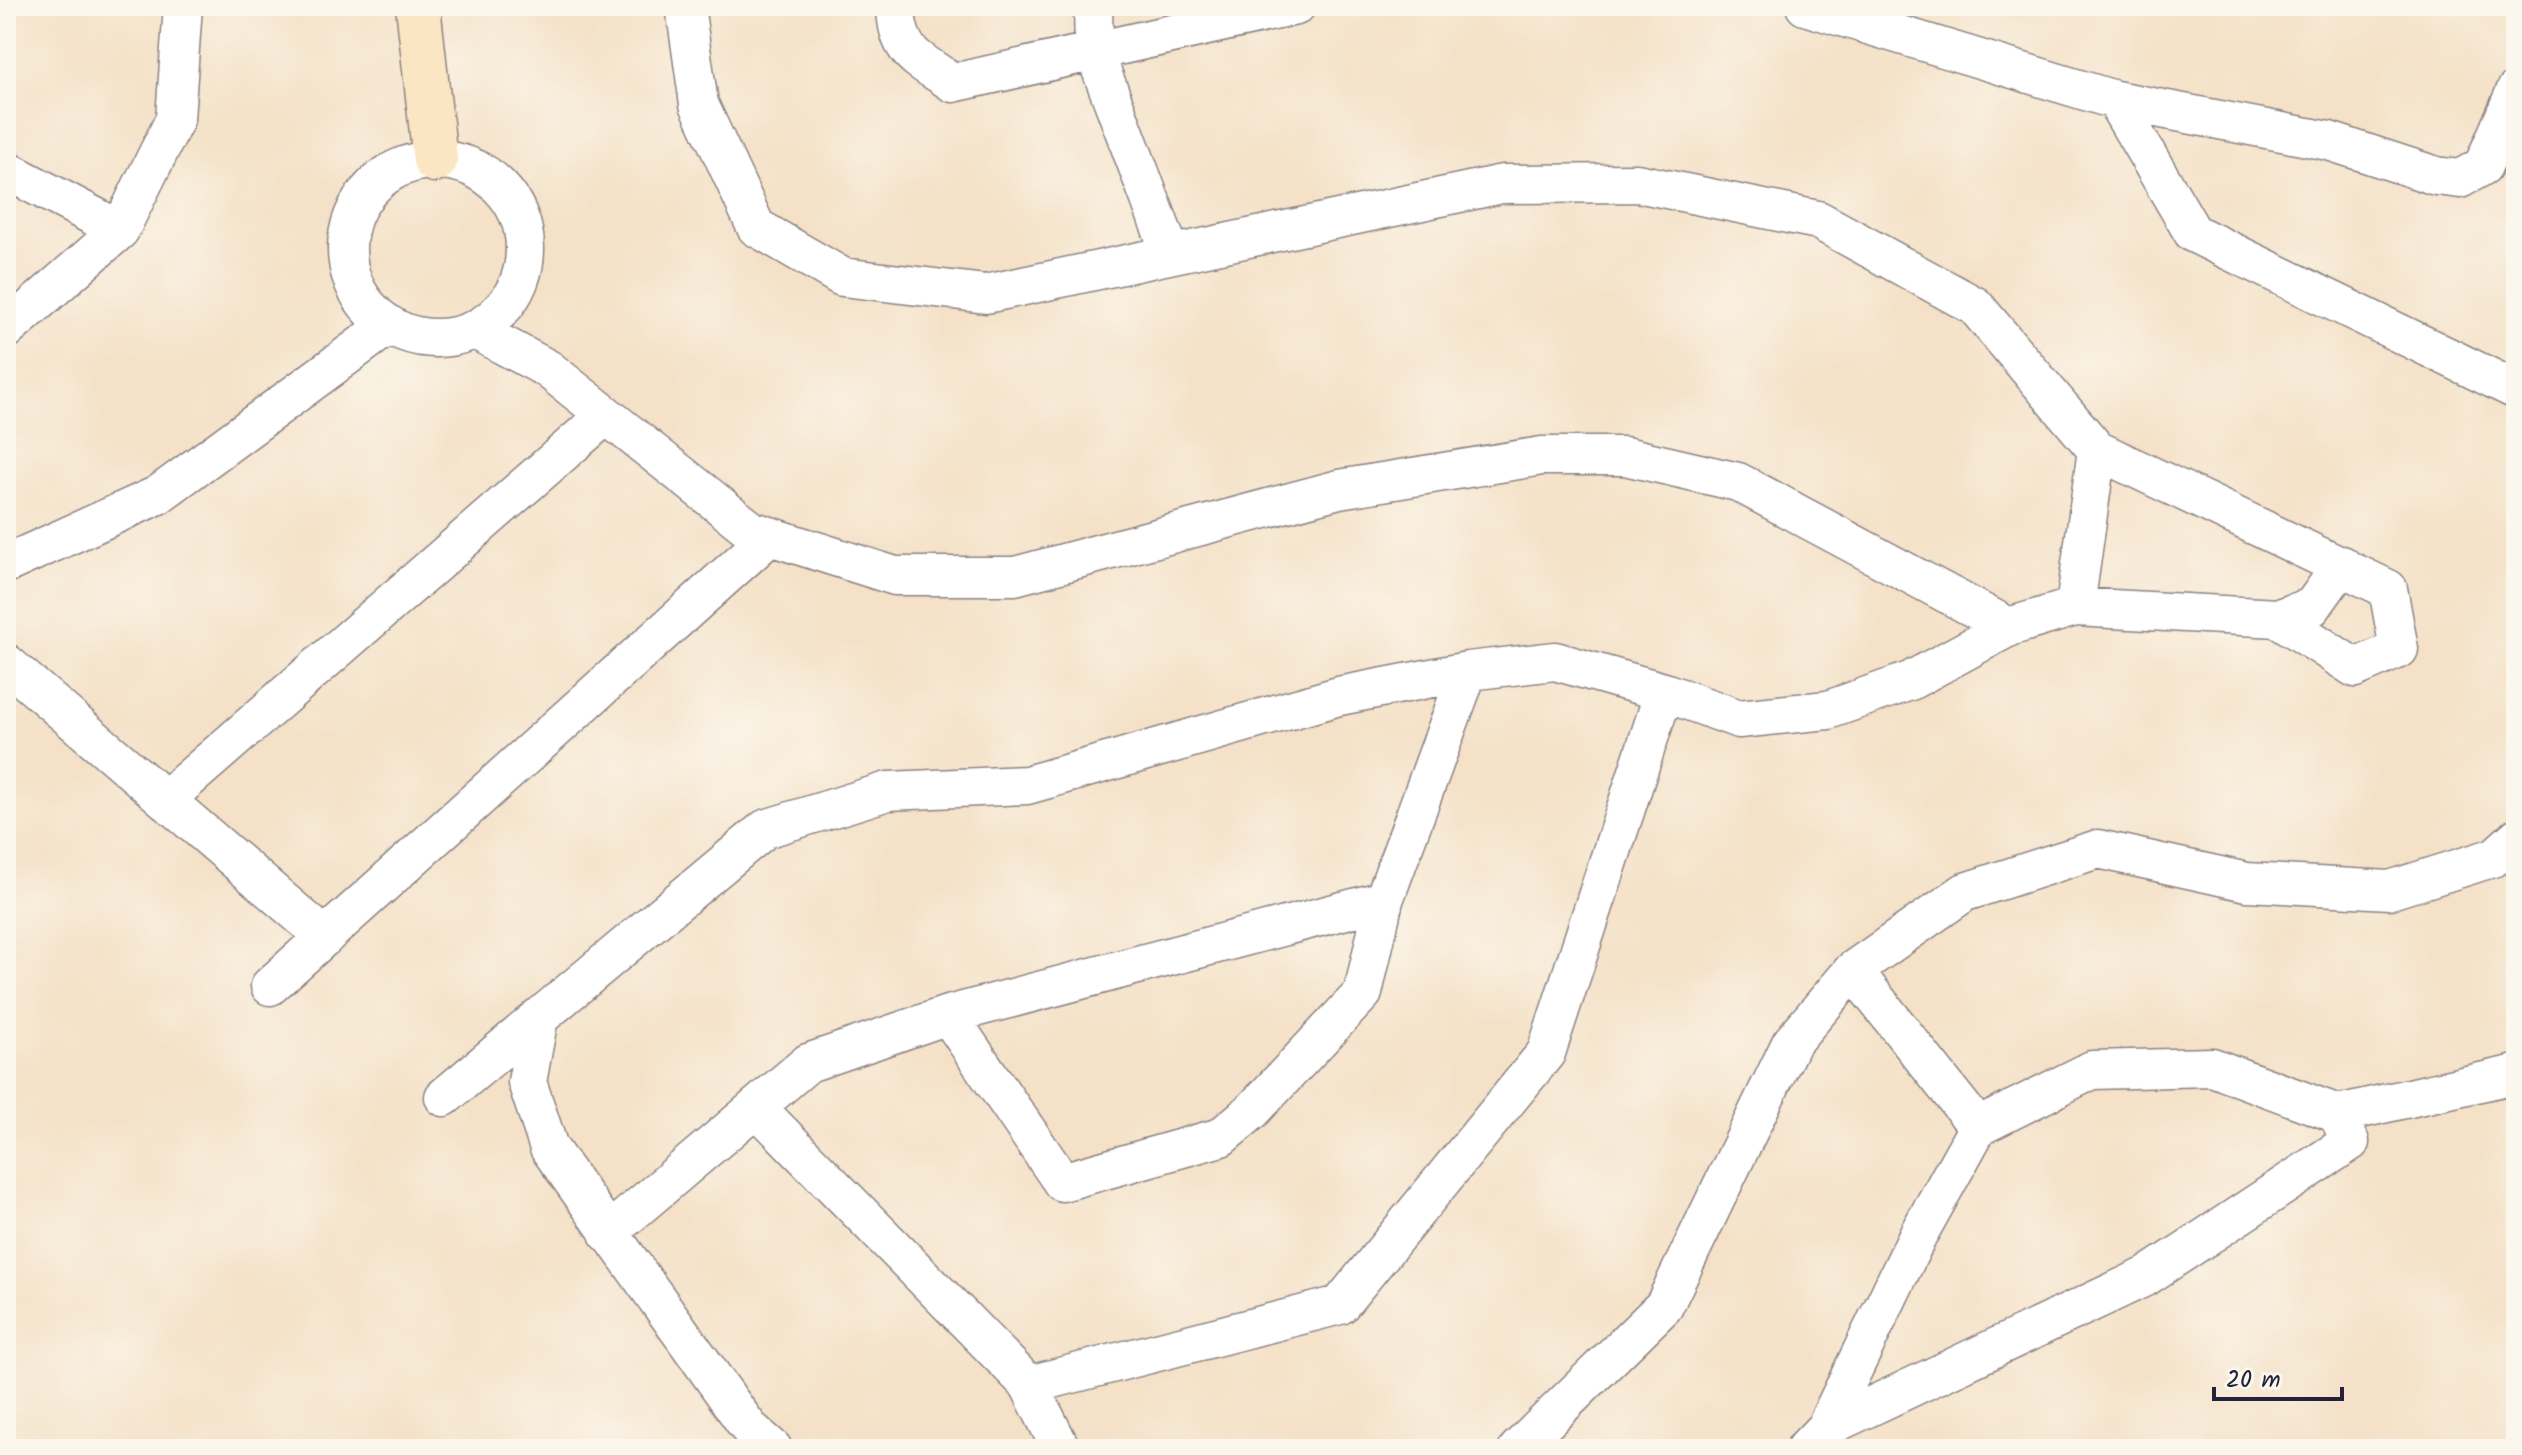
<svg xmlns="http://www.w3.org/2000/svg" width="2522" height="1455" font-family="Kalam,sans-serif">
<style>
.lines{fill:none;stroke-linecap:round;stroke-linejoin:round}
.street-casing{stroke:#8b8281;stroke-width:41}
.secondary-casing{stroke:#8b8281;stroke-width:47}
.street{stroke:#fff;stroke-width:38}
.secondary{stroke:#fbe6c4;stroke-width:44}
</style>
<rect width="100%" height="100%" fill="#fbf7ec"/>
<filter id="ink" filterUnits="userSpaceOnUse"><feTurbulence type="fractalNoise" baseFrequency=".0125" numOctaves="2"/><feDisplacementMap in="SourceGraphic" scale="16" xChannelSelector="R" yChannelSelector="G"/><feConvolveMatrix kernelMatrix="1 2 1 2 8 2 1 2 1" color-interpolation-filters="sRGB"/></filter>
<filter id="wash" filterUnits="userSpaceOnUse"><feTurbulence type="fractalNoise" baseFrequency=".006" numOctaves="4" result="noise"/><feDisplacementMap in="SourceGraphic" scale="32" xChannelSelector="R" yChannelSelector="G"/><feGaussianBlur stdDeviation="1.8" result="paint"/><feColorMatrix in="noise" values="0 0 0 0 0 0 0 0 0 0 0 0 0 0 0 0 0 1.4 0 .05"/><feComposite in="paint" operator="in"/></filter>
<g filter="url(#wash)">
<rect width="100%" height="100%" fill="#f4e1c7"/>
</g>
<g filter="url(#ink)">
<g class="lines">
<defs>
<path id="street" d="M685,6l14,98 57,123 86,50 144,17 516,-110 135,-1 181,37 157,86 122,144 -22,157
M896,6c1,48 21,52 57,77l343,-77
M1093,6l1,45 76,201
M1805,6l310,94 214,41 107,35 24,3 23,-13 33,-76
M2115,100l78,133 323,157
M347 249a89 89 0 1 1 178 0a89 89 0 1 1-178 0Z
M6,170l114,60
M6,330l114,-100 55,-111 8,-113
M475,330l73,39 203,161 144,46h120l324,-87 203,-33h83l113,26 271,145 66,-20 203,11 34,-11 30,-42
M2097,450l291,139 11,60 -44,19 -77,-50
M6,564l152,-69 231,-170
M6,663l319,274
M166,799l439,-383
M1853,970l125,157
M270,986l500,-450
M948,1015l114,167 159,-45 31,-26 111,-118 21,-93
M539,1017l-12,65 22,66 200,280 24,21
M444,1097l321,-268 123,-38 139,-6 312,-89 129,-25
M756,1107l273,278 32,64
M2338,1114l178,-40
M608,1233l200,-170 140,-48 436,-115 84,-229 87,-10 109,31 75,27 89,-9 82,-29 99,-54
M1029,1385l311,-80 206,-252 118,-361
M1518,1449l146,-143 127,-263 62,-73 112,-78 133,-43 149,33 143,8 105,-33 21,-19
M1805,1449l20,-21 94,-195 59,-106 114,-57 120,-3 126,47 12,28 -203,134 -322,152"/>
<path id="secondary" d="M418,6l17,154"/>
</defs>
<use href="#street" class="street-casing"/>
<use href="#secondary" class="secondary-casing"/>
<use href="#street" class="street"/>
<use href="#secondary" class="secondary"/>
</g>
</g>
<rect width="2522" height="1455" fill="none" stroke="#fbf7ec" stroke-width="32"/>
<path d="M2214 1387v12h128v-12" fill="none" stroke="#22223b" stroke-width="4"/>
<text x="2226" y="1387" font-size="24" fill="#22223b" stroke="#fbf7ec" stroke-width="6" paint-order="stroke">20 m</text>
</svg>
